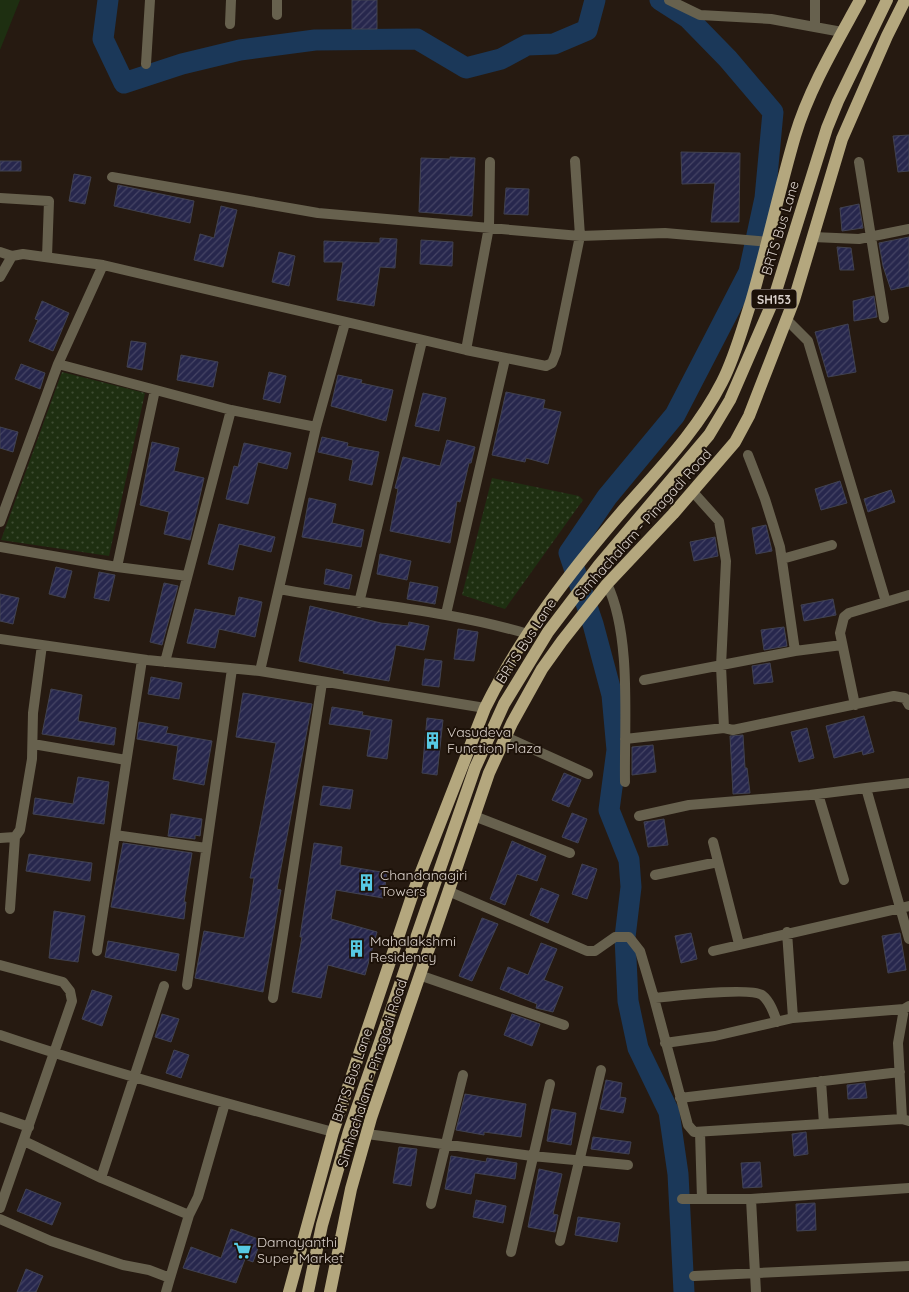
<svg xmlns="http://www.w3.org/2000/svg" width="909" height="1292" font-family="Quicksand,sans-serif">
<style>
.green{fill:#1e2f11}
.park{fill:url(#park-dots)}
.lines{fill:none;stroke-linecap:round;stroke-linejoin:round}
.river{stroke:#1b3859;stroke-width:21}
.building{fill:url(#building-hatch);stroke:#414251}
.street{stroke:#67614e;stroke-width:10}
.primary{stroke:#b4a77e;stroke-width:12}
.labels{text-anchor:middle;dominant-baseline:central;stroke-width:4;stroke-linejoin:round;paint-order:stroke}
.shield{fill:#1c1108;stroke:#a19790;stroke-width:1}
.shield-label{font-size:12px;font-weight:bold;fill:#dad1cb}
.street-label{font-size:14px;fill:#dad1cb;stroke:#1c1108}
.poi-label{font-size:14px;fill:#dad1cb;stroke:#1c1108;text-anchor:start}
</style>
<defs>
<pattern id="park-dots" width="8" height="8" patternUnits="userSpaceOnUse" patternTransform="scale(1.25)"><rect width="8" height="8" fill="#1e2f11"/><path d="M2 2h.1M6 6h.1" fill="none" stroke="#3e4c32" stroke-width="1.8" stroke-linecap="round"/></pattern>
<pattern id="building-hatch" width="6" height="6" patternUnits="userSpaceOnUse" patternTransform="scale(1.25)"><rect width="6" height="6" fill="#27274d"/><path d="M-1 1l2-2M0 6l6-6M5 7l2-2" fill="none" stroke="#464565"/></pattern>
</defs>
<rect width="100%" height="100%" fill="#261a11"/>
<path class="green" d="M0,0h20l-20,50z"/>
<path class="park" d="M62,372l83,21 -36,163 -108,-16z
M492,478l87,18 4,4 -78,109 -43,-14z"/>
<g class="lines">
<path class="river" d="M108,0l-5,39 21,44 58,-19 58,-14 75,-10 102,-1 49,29 35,-9 26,-14 27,-1 33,-14 8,-30
M660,0l28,18 40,41 45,53 -8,86 -16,74 -74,143 -68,82 -38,56 24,71 19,71 5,55 -8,60 20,50 2,27 -6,50 3,64 10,47 31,64 9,62 6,118"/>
</g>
<path class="building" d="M352,0h25v29h-25z
M909,135v36l-11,1 -5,-36z
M681,152l59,1 -1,69h-28l4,-39 -33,1z
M450,157l25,1 -3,58 -53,-4 2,-54 29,1z
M0,161h21v10h-21z
M74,174l17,3 -6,27 -16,-3z
M118,185l76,16 -4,22 -76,-17z
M506,188l23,1 -1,26 -24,-1z
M859,204l4,24 -21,3 -2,-23z
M221,206l16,4 -14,57 -29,-7 6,-26 14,4z
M909,237v49l-18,4 -8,-24 -4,-23z
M380,238l17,1 -2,29 -15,-1 -6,39 -37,-6 6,-38h-19v-21l56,2z
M421,240l32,2 -1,24 -32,-2z
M837,247l14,1 3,22h-14z
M279,252l16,4 -6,30 -17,-4z
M874,296l3,21 -23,4 -1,-20z
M42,301l27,12 -16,38 -24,-10 9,-21 -3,-1z
M848,324l8,48 -28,5 -13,-45z
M131,341l15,2 -4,27 -15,-3z
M181,355l37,7 -5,25 -36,-7z
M21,364l24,9 -5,16 -25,-10z
M269,372l17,4 -6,27 -17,-4z
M338,375l24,5 -1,3 32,7 -7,31 -55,-15z
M506,392l39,8 -2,8 18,4 -13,52 -22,-6 -1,4 -33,-7z
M423,393l23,5 -7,33 -24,-5z
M0,427l18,5 -5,20 -13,-4z
M322,437l26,6 -1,3 32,6 -7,33 -23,-5 4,-20 -35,-8z
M447,440l28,7 -4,16h-2l-9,39 -3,-1 -7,42 -60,-12 8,-42 -3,-1 8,-31 37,9z
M152,442l27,6 -5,23 30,7 -14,62 -26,-6 5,-22 -29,-7z
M244,443l47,10 -4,16 -29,-7 -10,42 -22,-5 8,-33 4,1z
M840,481l7,22 -26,7 -6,-21z
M891,490l4,12 -27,10 -4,-13z
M309,498l27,6 -4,19 32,7 -3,17 -59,-10z
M219,524l56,13 -4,15 -32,-8 -6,26 -25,-6z
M766,525l6,26 -16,3 -4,-26z
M715,537l3,19 -24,5 -4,-19z
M380,554l31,7 -4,19 -30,-6z
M56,567l16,4 -7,27 -16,-4z
M326,569l26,6 -3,14 -25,-5z
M99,572l16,3 -6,26 -15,-3z
M410,582l28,5 -3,17 -28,-5z
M164,583l14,3 -16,59 -12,-3z
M0,594l19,4 -6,26 -13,-3z
M239,597l23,5 -7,35 -36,-8 -4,19 -28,-5 8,-34 40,7z
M833,599l3,16 -32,6 -3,-16z
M310,606l71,17 27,3 1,-4 20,4 -5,24 -28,-5 -7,36 -46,-8 1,-2 -45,-10z
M784,627l3,19 -23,4 -3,-20z
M458,629l20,3 -4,29 -20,-2z
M425,659l17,2 -3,26 -17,-2z
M770,663l3,19 -19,2 -2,-18z
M151,677l31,6 -3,16 -31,-5z
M51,689l31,6 -4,26 38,7 -2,17 -72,-11z
M243,693l69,11 -35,185 4,1 -18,102 -68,-14 9,-47 40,7 6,-33 4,-27h-4l26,-135 -40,-6z
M332,707l31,5 -1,3 30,5 -5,39 -20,-3 4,-26 -42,-6z
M864,716l10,36 -11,3 -1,-4 -28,7 -8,-32z
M427,718l16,2 -6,55 -15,-2z
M139,722l29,5 -2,6 46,8 -8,44 -31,-6 5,-33 -41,-7z
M807,728l7,30 -15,4 -8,-30z
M743,735l2,33h2l3,25 -17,1 -3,-58z
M653,745l3,27 -24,3v-28z
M564,773l17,7 -12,27 -17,-7z
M78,777l31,5 -5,42 -71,-10 2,-16 38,6z
M323,786l30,4 -3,19 -30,-4z
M572,813l15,6 -9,24 -16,-6z
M171,814l31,5 -2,17 -5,-1v4l-27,-3z
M664,819l4,26 -20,2 -4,-25z
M512,841l34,15 -9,25 -20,-7 -12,31 -15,-6z
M123,843l69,10 -8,49h2l-2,17 -73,-12z
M314,843l28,4 -2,18 47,8 -4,25 -47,-8 -5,29 46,13 -12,43 -37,-10 -7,33 -29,-6 10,-55h-2z
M29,854l63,9 -2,18 -64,-10z
M582,864l15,5 -10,30 -15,-5z
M541,888l18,7 -11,28 -18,-8z
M54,911l31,5 -7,46 -29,-4z
M482,918l16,6 -26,57 -13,-5z
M691,933l6,26 -16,4 -6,-27z
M900,933l6,37 -18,3 -6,-37z
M108,941l71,13 -3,17 -71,-14z
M541,943l16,6 -13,31 19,7 -10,25 -17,-4 1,-4 -37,-15 8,-22 20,8z
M92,990l20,6 -10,30 -20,-7z
M162,1014l17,5 -8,23 -16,-5z
M512,1014l28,10 -8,22 -28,-11z
M174,1050l15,5 -8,23 -15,-5z
M606,1080l16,3 -2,14 6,1 -3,15 -23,-4z
M865,1083l2,15 -19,1 -1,-14z
M465,1094l61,10 -5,33 -37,-5v3l-28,-5z
M552,1109l24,4 -5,32 -24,-4z
M806,1132l2,22 -14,2 -2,-22z
M593,1137l38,5 -2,12 -38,-5z
M399,1147l18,2 -6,37 -18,-3z
M451,1156l35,6 1,-4 30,5 -2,16 -40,-6 -4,21 -26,-5z
M760,1162l2,25 -19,1 -2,-25z
M539,1169l23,5 -9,40 5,1 -3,17 -27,-5z
M26,1189l35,14 -9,22 -35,-14z
M476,1200l30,6 -3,17 -30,-6z
M815,1203l1,27 -19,1 -1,-27z
M578,1217l42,6 -3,19 -42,-7z
M231,1229l30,11 -8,22 -8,-3 -9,24 -53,-15 8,-21 30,11z
M26,1269l17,7 -7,16h-19z"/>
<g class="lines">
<path class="street" d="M669,0l31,15 71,4 71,13
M815,0v27
M277,15v-15
M230,24l1,-24
M146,64l4,-64
M490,162l-1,65 -23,123 80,16 6,-3 4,-10 24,-117 -5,-75
M859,162l25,156
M112,177l206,36 262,23 85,-3 104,9
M0,198l49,3 -2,56
M813,237l46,2 50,-10
M0,252l12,4
M0,277l12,-21 11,-2 80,11 363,85
M787,320l21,21 78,261
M58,364l173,46 85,17
M693,492l26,29 7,40 -5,105 3,62 9,2 161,-34 11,2 4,7
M0,522l58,-158 45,-99
M0,547l117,20 70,9
M782,559l50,-14
M117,567l38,-177
M607,584c25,52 17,139 18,198
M279,589c83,15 168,21 249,45
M359,603l63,-262
M446,614l59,-255
M0,639l147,21 113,11 225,37
M795,651l47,-6
M165,662l66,-252
M260,671l56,-244 29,-104
M644,680l151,-29 -15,-104 -15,-48 -17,-44
M855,705l-15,-72 4,-16 5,-4 60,-18
M506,737l82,37
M625,739l99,-11
M33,744l93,16
M909,783l-43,5 43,151
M818,794l26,86
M474,816l96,37
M639,816l50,-11 121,-10 56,-7
M115,835l91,13
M0,838l15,-1 5,-7 12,-71 1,-46 9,-68
M713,842l26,102
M655,875l63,-13
M448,891l139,60h8l20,-14h14l11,14 14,47 34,127 6,7 208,-13 7,2
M10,909l5,-72
M787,932l6,86
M97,951l45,-291
M713,951l196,-45
M0,965l63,17 7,9 2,10 -72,207
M419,975l145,50
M187,985l45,-316
M273,998l49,-315
M654,998c18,-2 97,-11 108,-3 8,6 12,18 15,27
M0,1035c109,37 221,67 333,97
M665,1043l50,-7 78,-18 111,-9 5,-3
M821,1081l3,43
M680,1098l220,-26
M0,1117l29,10
M902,1119l-4,-76 6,-34
M700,1132l2,67
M367,1134l165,22 96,9
M24,1141l77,37 88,37 9,-18 27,-94
M101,1178l63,-192
M682,1199h69
M431,1204l32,-129
M0,1219l51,22 72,24 26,5 21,8 19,-63
M560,1241l41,-171
M511,1252l39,-168
M694,1276l215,-10
M166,1292l4,-14
M756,1292l-5,-93 158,-11"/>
<path class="primary" d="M289,1292l44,-160 81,-242 71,-182c36,-73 87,-139 140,-200 35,-40 72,-77 97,-126 13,-25 20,-53 29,-80 16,-55 28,-111 44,-166 14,-47 41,-92 65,-136
M308,1292l14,-67 27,-94 126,-363 29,-64 44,-72 51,-67 110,-130 21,-35 43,-99 54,-173 11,-27 49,-101
M330,1292l21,-103 20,-71 118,-345 23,-50 30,-54 20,-28 45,-57 66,-70 62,-72 14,-26 45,-116 48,-161 45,-103 18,-36"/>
</g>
<defs>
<symbol id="building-bare" viewBox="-9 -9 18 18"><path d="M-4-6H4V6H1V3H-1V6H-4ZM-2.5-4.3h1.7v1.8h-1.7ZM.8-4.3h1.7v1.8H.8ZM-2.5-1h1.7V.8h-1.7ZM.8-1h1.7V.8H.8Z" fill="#57c9e3" stroke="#1c1108" stroke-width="2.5" paint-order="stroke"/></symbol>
<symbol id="supermarket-bare" viewBox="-9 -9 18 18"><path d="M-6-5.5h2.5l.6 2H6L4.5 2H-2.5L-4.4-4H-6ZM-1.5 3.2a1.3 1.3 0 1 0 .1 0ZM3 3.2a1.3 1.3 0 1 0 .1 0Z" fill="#57c9e3" stroke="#1c1108" stroke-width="2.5" paint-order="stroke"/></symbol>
</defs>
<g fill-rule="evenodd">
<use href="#building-bare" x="420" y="728" width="25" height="25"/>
<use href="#building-bare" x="354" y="870" width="25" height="25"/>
<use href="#building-bare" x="344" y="936" width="25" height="25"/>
<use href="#supermarket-bare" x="230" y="1238" width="25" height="25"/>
</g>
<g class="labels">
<rect class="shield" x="751.5" y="289.5" width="45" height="19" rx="4"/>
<g class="shield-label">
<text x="774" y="299">SH153</text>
</g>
<g class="street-label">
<text transform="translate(780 228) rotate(-73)">BRTS Bus Lane</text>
<text transform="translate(643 524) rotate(-48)">Simhachalam - Pinagadi Road</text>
<text transform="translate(526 641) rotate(-57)">BRTS Bus Lane</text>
<text transform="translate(372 1073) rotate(-72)">Simhachalam - Pinagadi Road</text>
<text transform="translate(352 1075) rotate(-71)">BRTS Bus Lane</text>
</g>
<g class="poi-label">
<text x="447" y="732">Vasudeva<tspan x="447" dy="16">Function Plaza</tspan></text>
<text x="380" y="875">Chandanagiri<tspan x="380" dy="16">Towers</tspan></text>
<text x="370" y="941">Mahalakshmi<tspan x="370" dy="16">Residency</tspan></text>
<text x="257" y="1242">Damayanthi<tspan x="257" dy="16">Super Market</tspan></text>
</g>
</g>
</svg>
